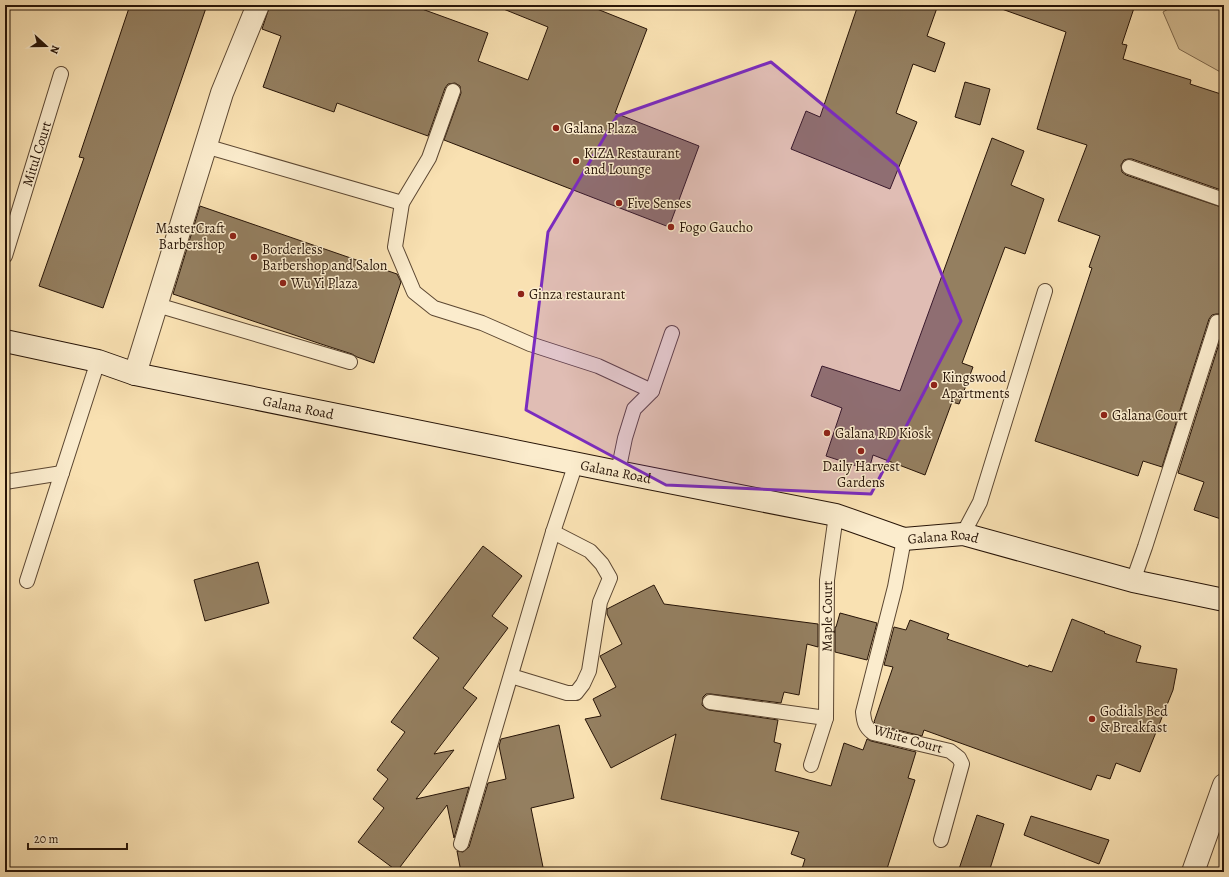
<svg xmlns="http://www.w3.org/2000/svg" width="1229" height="877" font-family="Alegreya,serif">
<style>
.green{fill:#d5be95;stroke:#7e694e}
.building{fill:#947f60;stroke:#271407}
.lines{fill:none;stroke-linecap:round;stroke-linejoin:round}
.lane-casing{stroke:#5c4732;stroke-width:16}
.street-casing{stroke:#5c4732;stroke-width:24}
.secondary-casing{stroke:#271407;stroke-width:24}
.lane{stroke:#fbeccd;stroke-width:14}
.street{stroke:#fbeccd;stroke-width:22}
.secondary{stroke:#fbeccd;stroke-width:22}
.marked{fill:#7b2cbf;fill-opacity:0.2;stroke:#7b2cbf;stroke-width:3;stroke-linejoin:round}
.poi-dot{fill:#8f2418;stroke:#fbeccd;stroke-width:1.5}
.labels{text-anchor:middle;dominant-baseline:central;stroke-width:3;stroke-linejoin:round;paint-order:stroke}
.poi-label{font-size:14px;fill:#271407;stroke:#fbeccd;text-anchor:start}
.street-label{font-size:14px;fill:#271407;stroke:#fbeccd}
</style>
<rect width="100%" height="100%" fill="#f9e1b2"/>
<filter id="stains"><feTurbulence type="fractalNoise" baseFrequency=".005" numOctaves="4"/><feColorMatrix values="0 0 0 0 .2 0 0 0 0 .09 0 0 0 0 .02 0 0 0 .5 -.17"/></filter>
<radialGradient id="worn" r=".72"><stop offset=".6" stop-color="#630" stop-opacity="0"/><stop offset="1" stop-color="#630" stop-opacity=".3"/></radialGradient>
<path class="green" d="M1175,5h49v69l-45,-25 -16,-37z"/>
<path class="building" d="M130,5h77l-104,303 -64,-22 45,-128 -5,-1z
M270,5h141l77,28 -10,28 50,19 20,-53 -52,-21v-1h91l60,24 -32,84 84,33 -30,81 -225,-87 17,-47 -1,-7 -5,-3 -7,1 -3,4 -17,48 -91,-33 -3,9 -71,-25 18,-51 -19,-7z
M858,5h80l-11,31 18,7 -10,29 -22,-8 -17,49 21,9 -27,67 -99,-40 15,-38 14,6z
M1000,5h135l-13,39 5,1 -4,14 68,21 -1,4 34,11v96l-92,-32h-4l-4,1 -3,5 1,7 4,3 98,33v110l-4,-4h-4l-4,1 -3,4 -47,148 -19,-6 -5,15 -103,-35 57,-173 -3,-1 11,-31 -42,-15 29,-76 -50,-16 29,-97 -67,-24z
M965,82l25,7 -10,36 -25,-8z
M992,138l32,13 -13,34 33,14 -19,55 -20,-7 -43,116 11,4 -14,37 -7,-2 -27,73 -52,-20 -4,15 -43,-14 16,-48 -31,-12 11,-30 78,25z
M200,206l197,68 4,8 -27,81 -17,-6 -5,-3 -31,-10 -148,-50z
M1224,328v192l-30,-10 10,-28 -26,-9z
M483,546l39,30 -30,40 16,12 -45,60 14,10 -43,56 20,-4 -38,49 53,-12 -15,51 -7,-33 -50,66 -39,-29 26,-34 -11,-9 15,-20 -11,-9 28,-38 -14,-10 48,-64 -26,-20z
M258,562l11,41 -64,18 -11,-41z
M654,585l10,19 154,20v23l-11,-3 -8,51 -15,-3 -3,11 -70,-9h-5l-3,3 -1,8 3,3 4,2 69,10 -4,22 7,2 -6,27 56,15 13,-43 19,7 4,-11 4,2 45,11 -8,26 7,2 -29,92h-85l4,-13 -14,-5 8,-22 -138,-33 15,-65 -65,34 -26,-49 16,-3 -8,-17 23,-12 -16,-31 22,-12 -15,-30v-5z
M840,613l37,10 -10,37 -32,-8v-25h1z
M1072,619l33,13 -1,1 37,13 -5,16 41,7 -4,21 -33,82 -24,-9 -6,16 -13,-4 -6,15 -167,-60 -2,6 -45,-11 -3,-3 19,-55 -9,-2 10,-38 12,3 4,-10 39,14 -2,5 81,28 1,-2 23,7z
M559,725l15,73 -43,10 13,64h-83l-4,-21 6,1 6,-5 19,-64 18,-4 -7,-33 2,-7z
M977,815l27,9 -15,48h-31z
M1031,816l78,24 -10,24 -75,-29z"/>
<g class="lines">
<defs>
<g id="lane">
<path d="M453,91l-24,67 -27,45 -7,44 19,45 20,16 48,15 48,21 68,22 54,25"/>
<path d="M205,146l197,57"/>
<path d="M1129,167l95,33"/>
<path id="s1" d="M5,256l56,-182"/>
<path d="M157,305l193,57"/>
<path d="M618,472l7,-34 9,-29 18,-18 20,-58"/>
<path d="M5,482l57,-9"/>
<path d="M963,534l17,-32 65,-211"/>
<path d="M904,539l-9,48 -32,125c1,10 2,15 10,21l77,18 9,7 3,6 -21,76"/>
<path d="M27,581l71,-220"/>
<path d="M1133,581l12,-34 72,-225"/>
<path d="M511,676l56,17h9l7,-9 6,-13 11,-69 10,-24 -8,-14 -12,-13 -37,-19"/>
<path d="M710,702l116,16"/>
<path id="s2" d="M811,765l15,-47 1,-138 9,-65"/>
<path d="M461,844l92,-312 23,-69"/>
</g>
<path id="street" d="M135,374l87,-281 36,-88
M1193,872l31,-87"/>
<g id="secondary">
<path id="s3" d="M5,341l93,20 37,13 483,98 218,43 68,24 59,-5 170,47 91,19"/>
</g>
</defs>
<use href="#lane" class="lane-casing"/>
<use href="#street" class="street-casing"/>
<use href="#secondary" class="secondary-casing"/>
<use href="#lane" class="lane"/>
<use href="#street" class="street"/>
<use href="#secondary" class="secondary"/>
</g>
<path class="marked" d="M771,62l126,104 64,155 -90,173 -205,-9 -140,-75 22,-178 69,-116z"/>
<g class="poi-dot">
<circle cx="556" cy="128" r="4"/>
<circle cx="576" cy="161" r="4"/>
<circle cx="619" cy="203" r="4"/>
<circle cx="671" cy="227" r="4"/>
<circle cx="233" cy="236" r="4"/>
<circle cx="254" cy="257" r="4"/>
<circle cx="283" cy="283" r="4"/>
<circle cx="521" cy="294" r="4"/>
<circle cx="934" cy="385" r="4"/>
<circle cx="1104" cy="415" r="4"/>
<circle cx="827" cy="433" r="4"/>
<circle cx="861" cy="451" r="4"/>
<circle cx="1092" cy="719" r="4"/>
</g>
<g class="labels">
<g class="poi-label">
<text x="564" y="128">Galana Plaza</text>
<text x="584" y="153">KIZA Restaurant<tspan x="584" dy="16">and Lounge</tspan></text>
<text x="627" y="203">Five Senses</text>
<text x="679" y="227">Fogo Gaucho</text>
<text x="225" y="228" text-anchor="end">MasterCraft<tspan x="225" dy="16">Barbershop</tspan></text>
<text x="262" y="249">Borderless<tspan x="262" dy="16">Barbershop and Salon</tspan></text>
<text x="291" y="283">Wu Yi Plaza</text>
<text x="529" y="294">Ginza restaurant</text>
<text x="942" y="377">Kingswood<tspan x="942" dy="16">Apartments</tspan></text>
<text x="1112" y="415">Galana Court</text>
<text x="835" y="433">Galana RD Kiosk</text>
<text x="861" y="466" text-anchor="middle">Daily Harvest<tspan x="861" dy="16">Gardens</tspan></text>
<text x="1100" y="711">Godials Bed<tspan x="1100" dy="16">&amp; Breakfast</tspan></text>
</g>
<g class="street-label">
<text stroke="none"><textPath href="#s1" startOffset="107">Mitul Court</textPath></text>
<text stroke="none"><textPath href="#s3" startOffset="301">Galana Road</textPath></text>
<text stroke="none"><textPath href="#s3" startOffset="625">Galana Road</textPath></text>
<text stroke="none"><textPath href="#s3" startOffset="961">Galana Road</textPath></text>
<text stroke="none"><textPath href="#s2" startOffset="151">Maple Court</textPath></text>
<text transform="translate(908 739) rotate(16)">White Court</text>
</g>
</g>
<rect width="1229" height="877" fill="none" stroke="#f9e1b2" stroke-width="20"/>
<rect x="6" y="6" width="1217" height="865" fill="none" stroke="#271407" stroke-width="2"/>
<rect x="10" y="10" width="1209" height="857" fill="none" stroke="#271407"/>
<g transform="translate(46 46) rotate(111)" stroke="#fbeccd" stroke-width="3" paint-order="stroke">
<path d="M0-3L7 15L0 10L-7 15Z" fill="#271407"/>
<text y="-6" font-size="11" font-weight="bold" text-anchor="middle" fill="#271407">N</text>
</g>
<path d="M28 843v6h99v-6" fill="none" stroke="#271407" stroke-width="2"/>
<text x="34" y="843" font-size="12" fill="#271407" stroke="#fbeccd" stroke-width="3" paint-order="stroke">20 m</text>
<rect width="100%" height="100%" filter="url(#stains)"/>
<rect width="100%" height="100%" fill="url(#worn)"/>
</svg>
